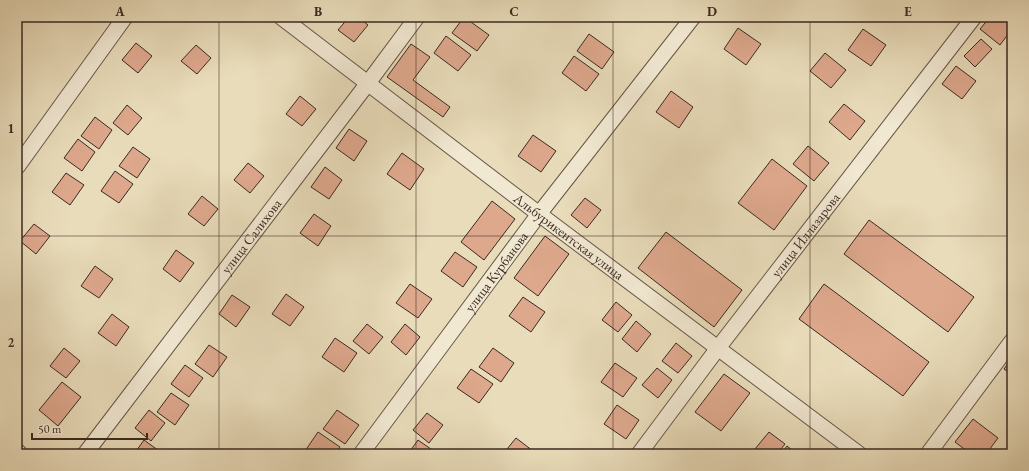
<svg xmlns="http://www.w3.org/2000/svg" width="1029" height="471" font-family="'EB Garamond',serif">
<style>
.building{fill:#dea88d;stroke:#3b2922}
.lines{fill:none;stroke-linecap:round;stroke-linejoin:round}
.minor-casing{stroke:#665648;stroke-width:17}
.minor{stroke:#f1e8d2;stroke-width:15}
.grid{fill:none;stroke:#3b2922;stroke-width:1;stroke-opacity:0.55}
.labels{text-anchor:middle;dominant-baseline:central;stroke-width:3;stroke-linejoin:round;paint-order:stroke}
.street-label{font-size:14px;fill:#3b2922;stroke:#f1e8d2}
.neatline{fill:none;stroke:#3b2922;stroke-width:1.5}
.grid-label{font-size:13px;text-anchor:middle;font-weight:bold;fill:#3b2922}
</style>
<rect width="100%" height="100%" fill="#e9dcba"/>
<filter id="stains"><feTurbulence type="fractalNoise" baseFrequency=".005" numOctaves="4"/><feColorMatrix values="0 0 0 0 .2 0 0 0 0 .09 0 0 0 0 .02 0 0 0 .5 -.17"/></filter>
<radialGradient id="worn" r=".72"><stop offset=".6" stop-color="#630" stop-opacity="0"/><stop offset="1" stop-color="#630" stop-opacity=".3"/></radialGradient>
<path class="building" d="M349,17h9l10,8 -14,17 -16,-12z
M464,17l25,18 -12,16 -25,-18z
M990,17h12l10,8v4l-12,16 -20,-16z
M738,28l23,16 -15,21 -22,-16z
M863,29l23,16 -15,21 -23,-16z
M589,34l25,18 -12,17 -25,-18z
M446,36l25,19 -13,16 -24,-18z
M981,39l11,10 -17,18 -11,-11z
M136,43l16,13 -14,17 -16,-13z
M411,44l19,13 -17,23 37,27 -7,10 -56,-40z
M196,45l15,13 -14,16 -16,-13z
M825,53l21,17 -15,18 -21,-17z
M574,56l25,18 -13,17 -24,-18z
M956,66l20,15 -14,18 -20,-15z
M671,91l22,16 -14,21 -23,-16z
M300,96l16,13 -14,17 -16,-12z
M844,104l21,17 -15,19 -21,-18z
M127,105l15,13 -14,17 -15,-12z
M95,117l17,13 -13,19 -18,-13z
M349,129l18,12 -13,20 -18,-13z
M533,135l23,16 -15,21 -23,-16z
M78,139l17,13 -13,19 -18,-13z
M808,146l21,17 -15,18 -21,-17z
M133,147l17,12 -13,19 -18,-12z
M402,153l22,16 -14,21 -23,-16z
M772,159l35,27 -33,44 -36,-27z
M248,163l16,13 -14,17 -16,-13z
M325,167l17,13 -13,19 -18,-12z
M115,171l18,13 -14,19 -18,-12z
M66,173l18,12 -14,20 -18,-13z
M202,196l16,13 -14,17 -16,-12z
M585,198l16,12 -14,18 -16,-13z
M492,201l23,18 -31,41 -23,-18z
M314,214l17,12 -13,20 -18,-13z
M869,220l105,77 -26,35 -104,-78z
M34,224l16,12 -14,18 -16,-13z
M666,232l76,58 -28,37 -76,-59z
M545,236l24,18 -31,42 -24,-18z
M176,250l18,13 -14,19 -17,-13z
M455,252l22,15 -14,20 -22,-16z
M95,266l18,13 -14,19 -18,-12z
M410,284l22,15 -14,19 -22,-15z
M824,284l105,78 -26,34 -104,-77z
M286,294l18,13 -14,19 -18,-12z
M232,295l18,12 -14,20 -17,-13z
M523,297l22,15 -14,20 -22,-16z
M616,302l16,13 -14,17 -16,-12z
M112,314l17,13 -13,19 -18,-13z
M636,321l15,13 -14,18 -15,-13z
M367,324l16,13 -14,17 -16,-13z
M405,324l15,13 -14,18 -15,-13z
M335,338l22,15 -13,19 -22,-15z
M676,343l16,13 -14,17 -16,-12z
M209,345l18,12 -14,20 -18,-13z
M64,348l16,13 -14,17 -16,-12z
M493,348l21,15 -13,19 -22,-15z
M1012,358v17l-8,-6z
M615,363l22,15 -14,19 -22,-15z
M185,365l18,13 -14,19 -18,-13z
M657,368l15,12 -14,18 -16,-13z
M471,369l22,15 -14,19 -22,-15z
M724,374l26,19 -29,38 -26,-19z
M62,382l19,15 -23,29 -19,-16z
M171,393l18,12 -14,20 -18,-13z
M617,405l22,15 -13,19 -22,-15z
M149,410l16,13 -14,18 -16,-13z
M337,410l22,15 -14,19 -22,-15z
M427,413l16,12 -14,18 -16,-13z
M973,419l25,19 -12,16h-15l-16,-12z
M318,432l22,15 -4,7h-27l-4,-3z
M769,432l16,12 -8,10h-17l-5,-5z
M516,438l21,16h-34z
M144,440l18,13 -1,1h-27z
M418,440l20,14h-30z
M787,446l10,8h-16z"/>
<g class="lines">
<defs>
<g id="minor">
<path id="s1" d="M281,17l258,197 320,240"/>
<path d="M17,167l108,-150"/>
<path d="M17,451l3,3"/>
<path id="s2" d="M85,454l283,-371 49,-66"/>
<path id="s3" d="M361,454l178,-240 154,-197"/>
<path id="s4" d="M639,454l79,-106 256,-331"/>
<path d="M928,454l84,-113"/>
</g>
</defs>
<use href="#minor" class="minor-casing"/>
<use href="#minor" class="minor"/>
</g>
<path class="grid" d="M219,17v437M416,17v437M613,17v437M810,17v437M17,236h995"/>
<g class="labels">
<g class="street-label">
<text stroke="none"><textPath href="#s4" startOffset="275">улица Иллазарова</textPath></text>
<text stroke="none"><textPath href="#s2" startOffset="274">улица Салихова</textPath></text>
<text stroke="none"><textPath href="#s1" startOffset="362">Альбурикентская улица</textPath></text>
<text stroke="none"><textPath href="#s3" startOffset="227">улица Курбанова</textPath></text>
</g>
</g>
<rect width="1029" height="471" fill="none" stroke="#e9dcba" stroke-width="44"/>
<path d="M32 433v6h115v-6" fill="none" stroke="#3b2922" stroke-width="2"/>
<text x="38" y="433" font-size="12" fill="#3b2922" stroke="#f1e8d2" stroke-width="3" paint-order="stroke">50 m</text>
<rect x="22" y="22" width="985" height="427" class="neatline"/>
<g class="grid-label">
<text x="120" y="16">A</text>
<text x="318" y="16">B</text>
<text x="514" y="16">C</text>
<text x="712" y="16">D</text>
<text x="908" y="16">E</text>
<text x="11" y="133">1</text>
<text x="11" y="347">2</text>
</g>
<rect width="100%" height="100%" filter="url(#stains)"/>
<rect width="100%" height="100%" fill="url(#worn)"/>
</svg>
